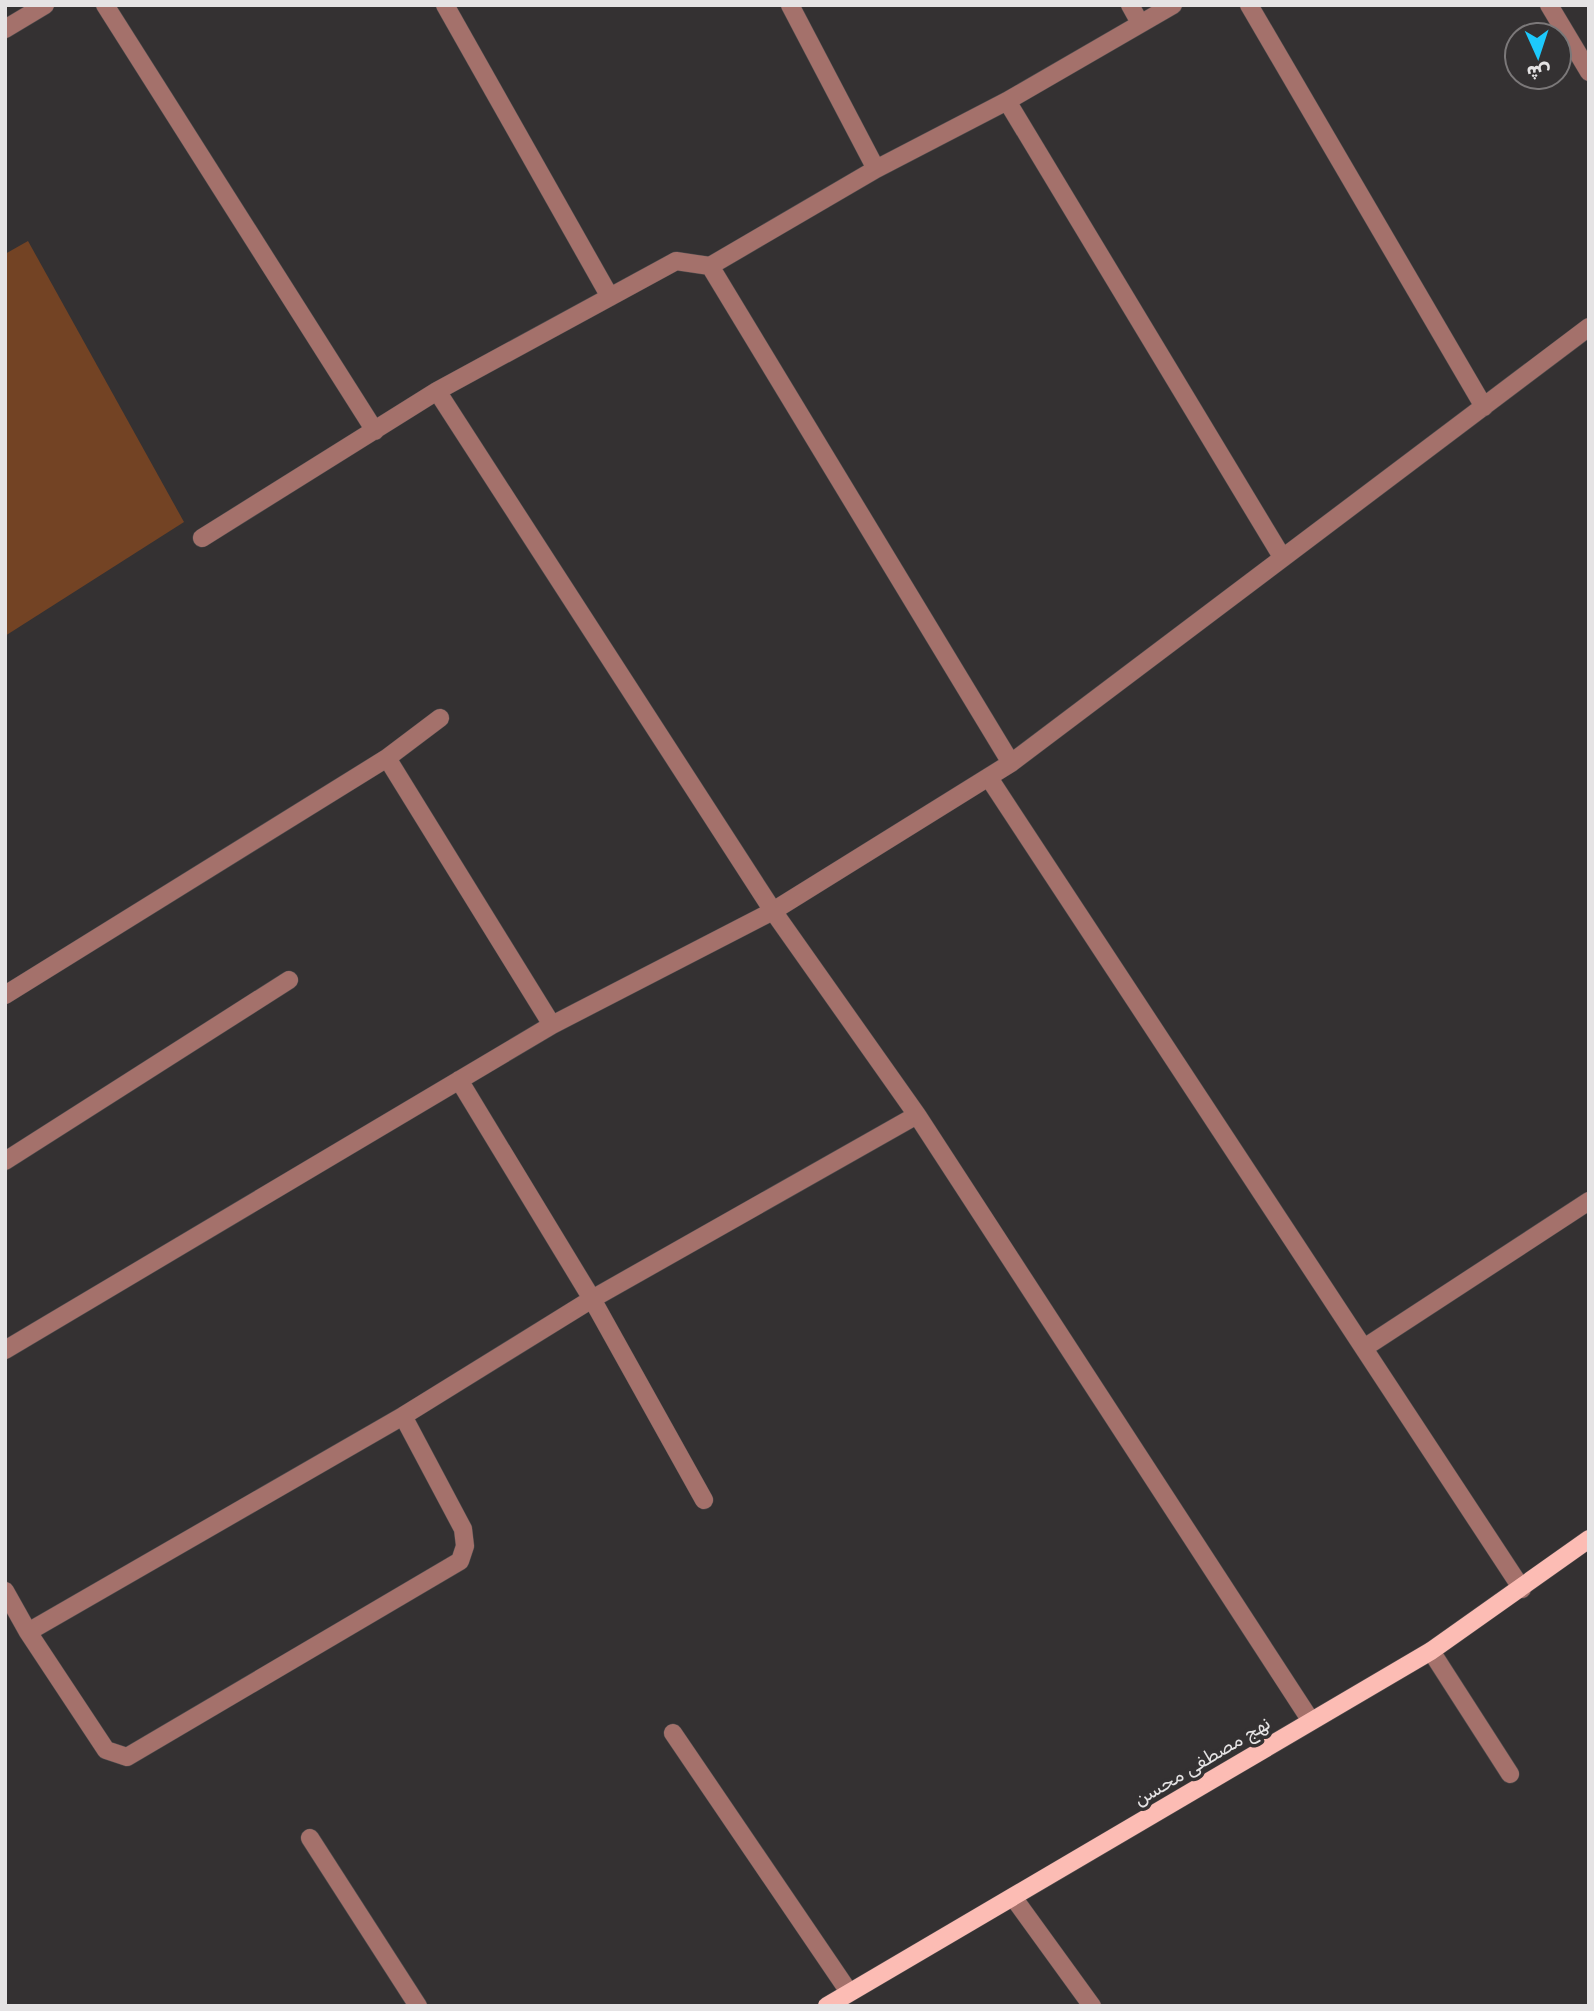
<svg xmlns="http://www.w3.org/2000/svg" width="1594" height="2011" font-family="Rubik,'Noto Sans Arabic',sans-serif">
<rect width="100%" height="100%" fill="#343132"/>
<path fill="#734324" d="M 28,241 L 184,522 L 5,636 L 5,254 Z"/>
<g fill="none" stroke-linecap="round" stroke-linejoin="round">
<g stroke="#504d4e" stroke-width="19">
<path id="minor" d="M 105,5 L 375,431
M 445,5 L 610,297
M 790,5 L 876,169
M 1130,5 L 1140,23
M 1249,5 L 1484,407
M 1549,5 L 1589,72
M 5,29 L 45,5
M 1007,101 L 1282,557
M 710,266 L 1011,763
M 437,391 L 773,911 L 917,1115 L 1311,1721
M 202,538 L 437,391 L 676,261 L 710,266 L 876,169 L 1007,101 L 1173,5
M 387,758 L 552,1025
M 989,778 L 1522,1589
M 5,995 L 387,758 L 440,718
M 459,1080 L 592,1299 L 704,1500
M 5,1161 L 289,980
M 1364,1348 L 1589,1201
M 5,1350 L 552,1025 L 773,911 L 1011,763 L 1589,327
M 5,1591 L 28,1632 L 106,1750 L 127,1757 L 460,1561 L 465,1546 L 463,1529 L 403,1416
M 28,1632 L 403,1416 L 592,1299 L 917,1115
M 1431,1651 L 1510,1774
M 673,1733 L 849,1992
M 310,1838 L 418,2006
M 1013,1897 L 1092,2006"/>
</g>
<g stroke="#504d4e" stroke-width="19">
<path id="major" d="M 827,2006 L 1431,1651 L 1589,1539"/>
</g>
<use href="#minor" stroke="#a4716b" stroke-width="18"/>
<use href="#major" stroke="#fcbcb4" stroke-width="18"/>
</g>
<g text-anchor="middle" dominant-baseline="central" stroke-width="7" stroke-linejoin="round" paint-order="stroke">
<g font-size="19" fill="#e5e3e4" stroke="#343132">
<text transform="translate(1202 1761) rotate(-31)">نهج مصطفى محسن</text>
</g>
</g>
<rect width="1594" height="2011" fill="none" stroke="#e5e3e4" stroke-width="14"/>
<g transform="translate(1538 56) rotate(177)"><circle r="33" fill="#343132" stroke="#7b7879" stroke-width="2"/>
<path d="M0-5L12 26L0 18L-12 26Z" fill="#1dc9fc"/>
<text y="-10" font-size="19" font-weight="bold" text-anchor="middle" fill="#e5e3e4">ش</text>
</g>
</svg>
